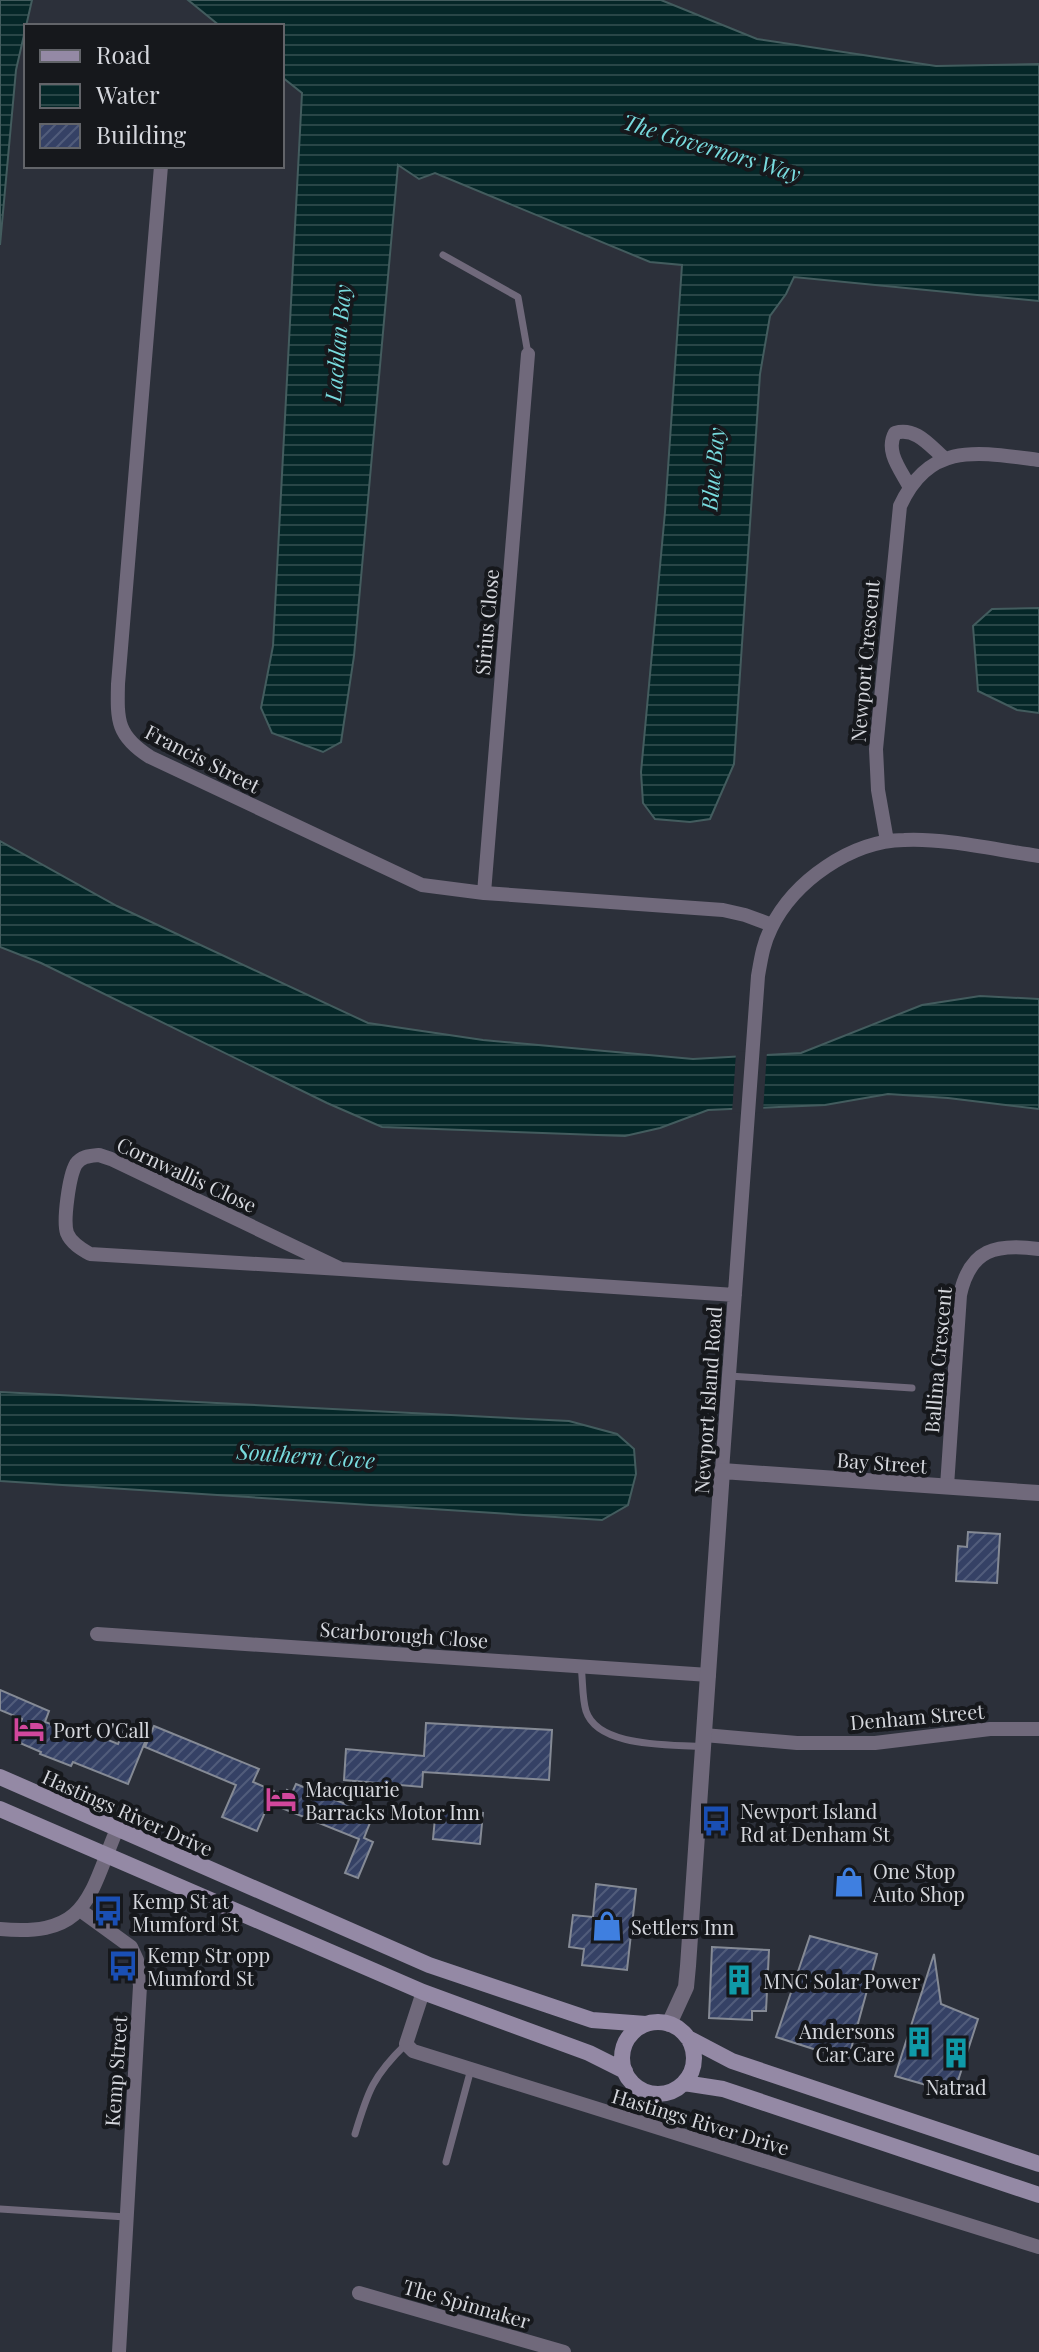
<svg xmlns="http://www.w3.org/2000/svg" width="1039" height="2352" font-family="'Playfair Display',serif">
<defs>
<pattern id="water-rules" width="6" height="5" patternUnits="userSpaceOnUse" patternTransform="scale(2)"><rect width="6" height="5" fill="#052728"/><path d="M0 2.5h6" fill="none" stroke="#294647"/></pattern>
<pattern id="building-hatch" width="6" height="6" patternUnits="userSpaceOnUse" patternTransform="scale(2)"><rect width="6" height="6" fill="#354165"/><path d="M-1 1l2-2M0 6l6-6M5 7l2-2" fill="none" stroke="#515c7b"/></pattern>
</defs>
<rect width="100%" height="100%" fill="#2c303a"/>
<path fill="url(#water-rules)" stroke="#435c5e" stroke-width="2" d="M 0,0 L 32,0 L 16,70 L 0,245 Z
M 188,0 L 661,0 L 757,39 L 936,66 L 1039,64 L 1039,301 L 794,277 L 786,294 L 770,316 L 760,374 L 734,764 L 710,819 L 690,822 L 655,819 L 643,803 L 641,772 L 665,512 L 682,265 L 650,262 L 435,173 L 419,179 L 398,165 L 354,656 L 341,742 L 323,752 L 272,733 L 261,708 L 273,646 L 302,93 L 282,77 L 282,26 L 220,26 Z
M 1039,608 L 1039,713 L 1017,710 L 978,691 L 973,626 L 992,609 Z
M 0,841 L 117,906 L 368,1023 L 483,1040 L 693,1059 L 801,1053 L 922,1005 L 980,996 L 1039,999 L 1039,1109 L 948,1098 L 888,1094 L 825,1105 L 708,1110 L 660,1128 L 625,1136 L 382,1127 L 327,1103 L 41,963 L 0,947 Z
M 0,1392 L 569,1421 L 617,1434 L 634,1449 L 636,1474 L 628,1505 L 602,1520 L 0,1481 Z"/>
<path fill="#2c303a" d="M 767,1051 L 763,1112 L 732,1113 L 736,1052 Z"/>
<path fill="url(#building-hatch)" stroke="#858a95" stroke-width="2" d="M 968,1532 L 1000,1534 L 997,1583 L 956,1581 L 958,1546 L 967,1547 Z
M 0,1690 L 49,1711 L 45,1722 L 91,1739 L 93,1734 L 118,1744 L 125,1728 L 147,1737 L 128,1784 L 73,1762 L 71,1766 L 40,1754 L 41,1752 L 13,1740 L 22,1719 L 0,1710 Z
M 426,1723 L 552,1730 L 549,1780 L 423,1772 L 422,1787 L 344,1780 L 346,1749 L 424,1756 Z
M 154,1726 L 259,1769 L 253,1782 L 274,1791 L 257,1831 L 222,1817 L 236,1785 L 145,1747 Z
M 296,1784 L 373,1815 L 364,1838 L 373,1842 L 358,1878 L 345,1873 L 359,1839 L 279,1807 L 287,1790 L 292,1793 Z
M 436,1808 L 483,1813 L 480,1844 L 433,1839 Z
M 596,1884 L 636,1889 L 627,1970 L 582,1965 L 584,1949 L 569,1947 L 573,1915 L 593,1917 Z
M 810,1936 L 877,1954 L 848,2060 L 776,2037 Z
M 712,1947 L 769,1950 L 766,2011 L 752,2011 L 752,2020 L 709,2018 Z
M 934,1954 L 941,2004 L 978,2019 L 954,2093 L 895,2076 Z"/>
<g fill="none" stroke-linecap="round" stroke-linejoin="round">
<path stroke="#70697b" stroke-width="7" d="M 443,255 L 518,297 L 528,354
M 729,1376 L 912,1388
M 581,1666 C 583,1680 582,1698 586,1711 C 598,1748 671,1744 703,1747
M 355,2134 C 368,2091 373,2076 406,2044
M 446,2162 L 471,2069
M 0,2209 L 126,2217"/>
<path stroke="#70697b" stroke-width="14" d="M 161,166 L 118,684 C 117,721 117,736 150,757 L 422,885 L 484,893 L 723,910 L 745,915 L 772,925
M 909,486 C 900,469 885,451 895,433 C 916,427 929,445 944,458
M 887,841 L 878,790 L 876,749 L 900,506 C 930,441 978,452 1039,460
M 484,893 L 528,354
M 99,1155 L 111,1159 L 341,1269 L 90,1254 C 81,1249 71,1243 67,1233 C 63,1221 69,1176 76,1164 C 82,1156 90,1156 99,1155 Z
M 341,1269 L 735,1295
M 722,1471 L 758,976 C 761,959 763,944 771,928 C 794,881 851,841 904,840 C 947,838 996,850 1039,856
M 947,1486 L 960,1295 C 970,1249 996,1243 1039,1249
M 97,1634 L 709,1675
M 704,1735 L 797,1743 L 875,1743 L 990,1729 L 1039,1729
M 80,1910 L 131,1947 L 137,1960 L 140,1986 L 119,2352
M 0,1929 C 88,1937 88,1898 117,1829
M 423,1992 L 406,2044 L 413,2051 L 1039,2247
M 359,2293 L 564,2352"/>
<path stroke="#70697b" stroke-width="16" d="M 669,2024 L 686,1987 L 688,1966 L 722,1471 L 1039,1493"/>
<path stroke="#9489a5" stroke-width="16" d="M 0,1777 L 429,1965 L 592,2020 L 646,2024
M 0,1809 L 423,1992 L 589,2053 L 625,2071
M622 2058a36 36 0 1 1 72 0a36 36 0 1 1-72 0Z
M 688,2038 L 732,2061 L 1039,2164
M 684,2083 L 723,2089 L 1039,2195"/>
</g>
<defs>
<g id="hotel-bare" transform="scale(2.4)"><path d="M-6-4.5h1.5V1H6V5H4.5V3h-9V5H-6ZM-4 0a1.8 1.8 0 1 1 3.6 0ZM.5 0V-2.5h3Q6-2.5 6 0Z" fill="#d1479c" stroke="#16181c" stroke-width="2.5" paint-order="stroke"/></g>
<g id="bus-bare" transform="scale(2.4)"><path d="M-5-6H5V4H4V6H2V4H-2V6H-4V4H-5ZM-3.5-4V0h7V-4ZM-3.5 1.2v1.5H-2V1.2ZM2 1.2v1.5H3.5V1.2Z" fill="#1a4fb4" stroke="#16181c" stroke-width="2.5" paint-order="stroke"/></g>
<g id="shop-bare" transform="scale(2.4)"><path d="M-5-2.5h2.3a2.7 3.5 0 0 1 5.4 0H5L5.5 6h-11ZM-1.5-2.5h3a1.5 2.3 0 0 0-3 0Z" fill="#3f7fe0" stroke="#16181c" stroke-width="2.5" paint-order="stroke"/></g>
<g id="building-bare" transform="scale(2.4)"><path d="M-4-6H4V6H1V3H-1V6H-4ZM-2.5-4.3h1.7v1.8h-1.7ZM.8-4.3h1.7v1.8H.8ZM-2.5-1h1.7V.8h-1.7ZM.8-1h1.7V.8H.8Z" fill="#0f9aa8" stroke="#16181c" stroke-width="2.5" paint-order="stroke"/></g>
</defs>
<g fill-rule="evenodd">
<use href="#hotel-bare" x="29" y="1729"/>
<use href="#hotel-bare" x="281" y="1799"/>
<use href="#bus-bare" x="716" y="1821"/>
<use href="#shop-bare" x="849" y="1882"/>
<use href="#bus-bare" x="108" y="1911"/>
<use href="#shop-bare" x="607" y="1926"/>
<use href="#bus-bare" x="123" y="1966"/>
<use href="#building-bare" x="739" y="1980"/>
<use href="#building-bare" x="919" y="2042"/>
<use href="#building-bare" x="956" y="2053"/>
</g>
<g text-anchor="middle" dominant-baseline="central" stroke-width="8" stroke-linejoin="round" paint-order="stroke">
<g font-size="20" fill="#d5d7dd" stroke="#16181c">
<text transform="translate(486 622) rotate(-85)">Sirius Close</text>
<text transform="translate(864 661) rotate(-85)">Newport Crescent</text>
<text transform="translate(203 758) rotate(27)">Francis Street</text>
<text transform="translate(187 1174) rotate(25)">Cornwallis Close</text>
<text transform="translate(937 1360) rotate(-85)">Ballina Crescent</text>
<text transform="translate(707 1400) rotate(-86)">Newport Island Road</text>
<text transform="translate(882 1462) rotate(4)">Bay Street</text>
<text transform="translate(404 1634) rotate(4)">Scarborough Close</text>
<text transform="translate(917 1716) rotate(-5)">Denham Street</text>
<text transform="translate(128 1812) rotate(24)">Hastings River Drive</text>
<text transform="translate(115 2071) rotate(-86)">Kemp Street</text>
<text transform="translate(701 2121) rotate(17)">Hastings River Drive</text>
<text transform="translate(467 2303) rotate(16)">The Spinnaker</text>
</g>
<g font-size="20" fill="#d5d7dd" stroke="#16181c" text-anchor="start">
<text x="53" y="1729">Port O'Call</text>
<text x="305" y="1788">Macquarie<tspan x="305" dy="23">Barracks Motor Inn</tspan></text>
<text x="740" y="1810">Newport Island<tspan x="740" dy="23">Rd at Denham St</tspan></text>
<text x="873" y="1870">One Stop<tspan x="873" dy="23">Auto Shop</tspan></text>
<text x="132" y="1900">Kemp St at<tspan x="132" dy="23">Mumford St</tspan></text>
<text x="631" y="1926">Settlers Inn</text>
<text x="147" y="1954">Kemp Str opp<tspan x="147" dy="23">Mumford St</tspan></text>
<text x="763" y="1980">MNC Solar Power</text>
<text x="895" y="2030" text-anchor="end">Andersons<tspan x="895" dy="23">Car Care</tspan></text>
<text x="956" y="2086" text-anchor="middle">Natrad</text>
</g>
<g font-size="22" font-style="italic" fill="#78dbde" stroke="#16181c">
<text transform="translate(712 147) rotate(17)">The Governors Way</text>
<text transform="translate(337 343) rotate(-85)">Lachlan Bay</text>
<text transform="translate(712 469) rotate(-85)">Blue Bay</text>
<text transform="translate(306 1455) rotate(4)">Southern Cove</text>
</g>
</g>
<rect x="24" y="24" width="260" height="144" fill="#16181c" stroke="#626469" stroke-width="2"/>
<rect x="40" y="50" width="40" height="12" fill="#9489a5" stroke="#626469" stroke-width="2"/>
<text x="96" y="64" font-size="24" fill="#d5d7dd">Road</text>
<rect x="40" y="84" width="40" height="24" fill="url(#water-rules)" stroke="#626469" stroke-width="2"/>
<text x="96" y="104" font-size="24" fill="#d5d7dd">Water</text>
<rect x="40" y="124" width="40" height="24" fill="url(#building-hatch)" stroke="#626469" stroke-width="2"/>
<text x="96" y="144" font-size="24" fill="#d5d7dd">Building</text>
</svg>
